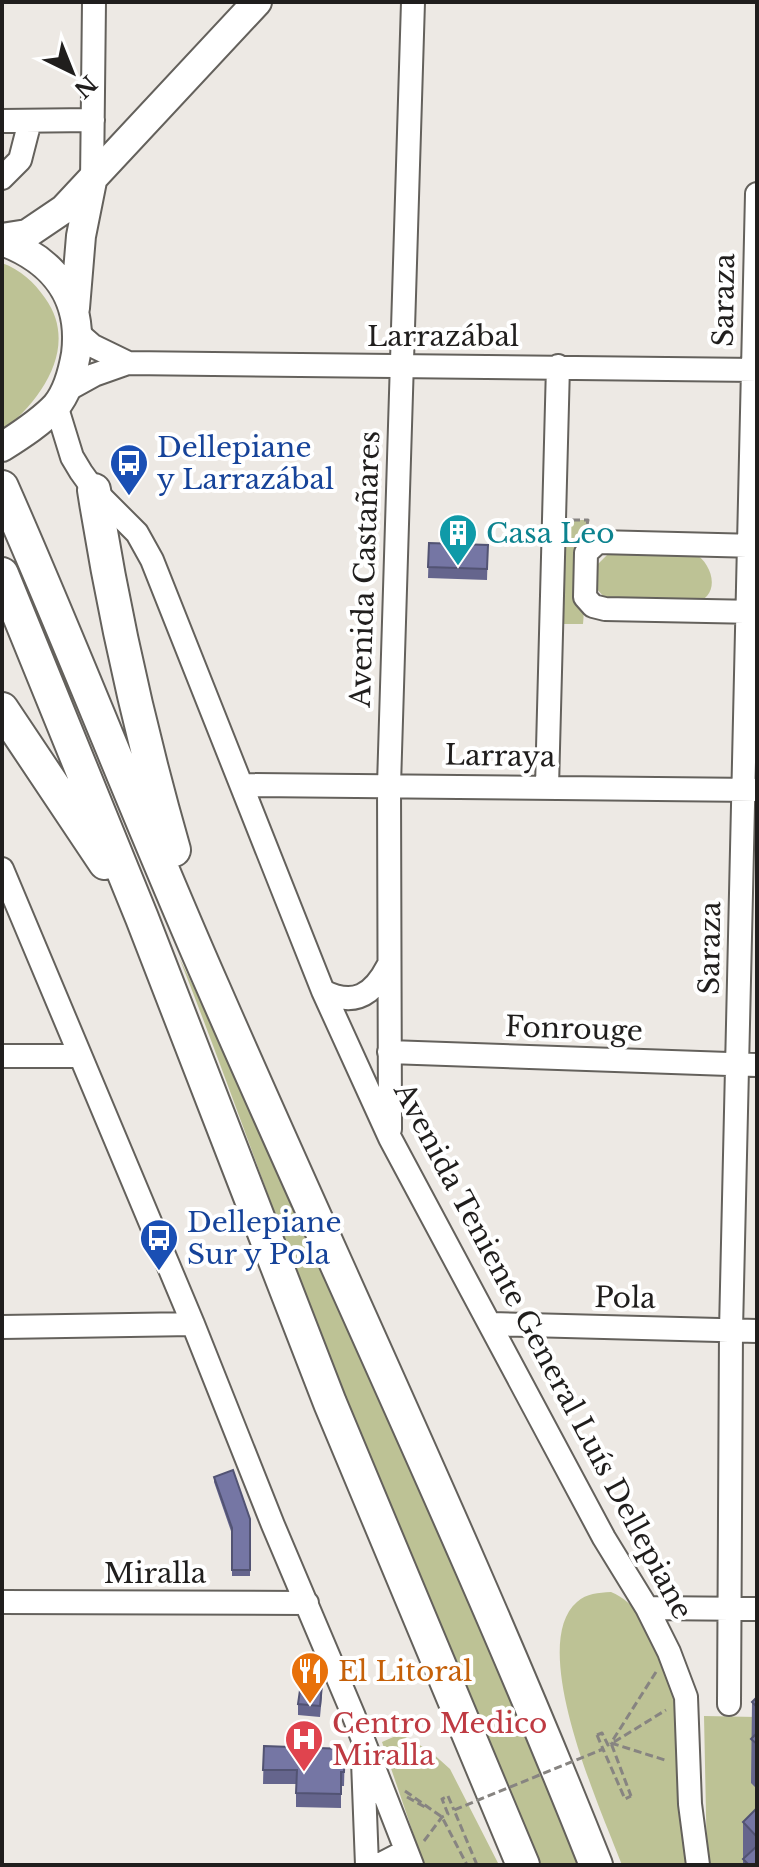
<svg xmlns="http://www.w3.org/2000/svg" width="759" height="1867" font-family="'Libre Baskerville',serif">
<rect width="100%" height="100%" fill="#ede9e4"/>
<path fill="#bdc295" d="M 2,263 C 21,270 34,282 45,298 C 80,346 41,401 2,431 Z
M 562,520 L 588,520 C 587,535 578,539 578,551 C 578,575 586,599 583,624 L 560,624 Z
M 609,553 L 694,553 C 714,564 722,598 692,604 C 683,605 621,603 611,601 C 606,599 600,593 597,589 C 593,582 596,572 597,565 Z
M 179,957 L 296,1198 L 582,1865 L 539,1865 C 476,1716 412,1567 352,1417 C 291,1265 239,1109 179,957 Z
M 611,1592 C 681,1620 689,1800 696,1865 L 622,1865 C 602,1812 526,1646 577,1602 C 587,1593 598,1593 611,1592 Z
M 704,1716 L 757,1717 L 757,1853 L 744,1865 L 707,1863 Z
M 400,1734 L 430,1751 L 450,1769 L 499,1865 L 424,1865 L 382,1742 Z"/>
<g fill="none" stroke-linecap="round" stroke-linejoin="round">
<g stroke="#64615c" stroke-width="26">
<path id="minor" d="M 2,121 L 93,120
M 2,178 L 20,160 L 30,121
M 92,181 L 94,2
M 78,333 L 93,346 L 128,363
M 65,391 L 94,375 L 128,363 L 757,370
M 56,405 L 72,457 L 81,472 L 94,490 L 137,533 L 152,560 L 323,991 L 390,1138 L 604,1538 L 647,1608 L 669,1652 L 686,1697 L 690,1804 L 698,1865
M 757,546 L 598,542 L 586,553 L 585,597 L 593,606 L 605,609 L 757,612
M 242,785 L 756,790
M 547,787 L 558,366
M 2,869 L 193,1324 L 273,1525 L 353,1714 L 412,1865
M 323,991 C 354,1007 373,995 388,966
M 389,1052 L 757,1065
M 2,1056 L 78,1056
M 390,1129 L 389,785 L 413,2
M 491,1324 L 757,1331
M 2,1327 L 193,1324
M 2,1602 L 307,1603
M 647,1608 L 757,1609
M 729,1704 L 731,1330 L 757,194
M 363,1761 L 367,1865
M 379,1865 L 406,1851"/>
</g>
<g stroke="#64615c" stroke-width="32">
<path id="major" d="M 2,238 L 27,234 L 64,209 L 257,2
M 2,241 C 54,260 83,298 76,354 C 73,371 68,392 56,406 C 41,422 21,435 2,447
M 75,308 L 81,236 L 92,181"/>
</g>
<g stroke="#64615c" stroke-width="36">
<path id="highway" d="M 2,487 C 75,652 140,822 213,987 C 341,1280 478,1568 596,1865
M 94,490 C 113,611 140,731 174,850
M 2,574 L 142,918 L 330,1403 L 523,1865
M 2,709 L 105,863"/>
</g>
<path stroke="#878481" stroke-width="3" stroke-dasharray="8 4" stroke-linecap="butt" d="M 572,520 L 588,520 L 587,525
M 656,1672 L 611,1743 L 668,1761
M 597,1735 L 602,1733 L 608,1745 L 611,1743 L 631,1796
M 597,1735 L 603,1749
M 614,1742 L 666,1710
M 405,1791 L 442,1817 L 467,1865
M 448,1796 L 454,1810
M 407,1797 L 425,1807
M 424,1841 L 442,1817 L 448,1814 L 442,1799 L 448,1796"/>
<use href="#minor" stroke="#fff" stroke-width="22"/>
<use href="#major" stroke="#fff" stroke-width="28"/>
<use href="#highway" stroke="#fff" stroke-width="32"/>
<path stroke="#878481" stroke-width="3" stroke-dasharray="8 4" stroke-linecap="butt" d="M 477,1865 L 454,1810 L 603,1749 L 625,1799 L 631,1796"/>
</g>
<path fill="#65658d" d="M 429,543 L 488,545 L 487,580 L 428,578 Z
M 214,1477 L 250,1519 L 250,1576 L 232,1576 L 232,1534 L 214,1482 Z
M 322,1696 L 320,1717 L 298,1715 L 298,1704 Z
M 757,1697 L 757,1789 L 751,1783 L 752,1702 Z
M 264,1746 L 345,1749 L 344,1786 L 341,1786 L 341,1808 L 296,1807 L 296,1784 L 263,1784 Z
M 757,1808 L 757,1865 L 743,1865 L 743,1822 Z"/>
<path fill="#7576a4" stroke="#525373" stroke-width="2" d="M 429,543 L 488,545 L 487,569 L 428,567 Z
M 233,1470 L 250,1519 L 250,1570 L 232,1570 L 232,1528 L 214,1477 Z
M 301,1683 L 322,1685 L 320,1706 L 298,1704 Z
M 757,1697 L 757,1707 L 752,1702 Z
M 757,1733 L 757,1744 L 751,1739 Z
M 264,1746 L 345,1749 L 344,1772 L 341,1772 L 341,1794 L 296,1793 L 297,1770 L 263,1770 Z
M 757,1808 L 757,1837 L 743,1822 Z
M 757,1846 L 757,1865 L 749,1865 L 743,1859 Z"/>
<defs>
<g id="bus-pin" transform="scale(2)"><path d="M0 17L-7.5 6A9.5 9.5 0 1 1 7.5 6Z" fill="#1a4fb4" stroke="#fff"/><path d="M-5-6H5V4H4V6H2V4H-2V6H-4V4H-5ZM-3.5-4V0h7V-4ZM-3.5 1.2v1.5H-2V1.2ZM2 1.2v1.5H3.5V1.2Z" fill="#fff"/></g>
<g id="building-pin" transform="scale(2)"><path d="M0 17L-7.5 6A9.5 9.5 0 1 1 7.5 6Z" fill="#0f9aa8" stroke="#fff"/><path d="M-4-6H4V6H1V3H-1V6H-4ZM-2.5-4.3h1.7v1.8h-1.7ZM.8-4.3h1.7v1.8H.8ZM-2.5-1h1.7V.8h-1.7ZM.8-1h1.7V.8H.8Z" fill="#fff"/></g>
<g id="restaurant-pin" transform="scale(2)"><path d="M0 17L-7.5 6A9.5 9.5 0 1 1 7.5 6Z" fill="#e8710a" stroke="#fff"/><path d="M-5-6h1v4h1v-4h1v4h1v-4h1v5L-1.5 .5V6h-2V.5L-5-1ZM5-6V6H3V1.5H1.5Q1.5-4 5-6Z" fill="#fff"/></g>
<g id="hospital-pin" transform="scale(2)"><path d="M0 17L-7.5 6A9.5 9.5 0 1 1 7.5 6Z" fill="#e0444e" stroke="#fff"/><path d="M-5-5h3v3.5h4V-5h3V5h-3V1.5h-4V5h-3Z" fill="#fff"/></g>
</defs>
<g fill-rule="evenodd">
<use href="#bus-pin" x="129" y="463"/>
<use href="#building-pin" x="458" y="533"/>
<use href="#bus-pin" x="159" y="1238"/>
<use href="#restaurant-pin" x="310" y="1671"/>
<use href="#hospital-pin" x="304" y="1739"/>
</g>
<g text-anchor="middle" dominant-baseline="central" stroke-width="8" stroke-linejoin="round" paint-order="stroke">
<g font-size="28" fill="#201e1d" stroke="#fff">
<text transform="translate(724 300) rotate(-89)">Saraza</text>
<text x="443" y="336">Larrazábal</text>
<text transform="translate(365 569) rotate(-88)">Avenida Castañares</text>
<text transform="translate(500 756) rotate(1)">Larraya</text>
<text transform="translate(710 948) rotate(-89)">Saraza</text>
<text transform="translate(574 1029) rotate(2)">Fonrouge</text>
<text transform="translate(625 1298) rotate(1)">Pola</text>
<text transform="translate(543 1351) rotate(62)">Avenida Teniente General Luís Dellepiane</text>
<text x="155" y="1573">Miralla</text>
</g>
<g font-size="28" fill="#164399" stroke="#fff" text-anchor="start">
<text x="157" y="447">Dellepiane<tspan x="157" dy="32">y Larrazábal</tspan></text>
<text x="187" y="1222">Dellepiane<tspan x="187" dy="32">Sur y Pola</tspan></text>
</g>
<g font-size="28" fill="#0d838f" stroke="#fff" text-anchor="start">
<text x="486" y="533">Casa Leo</text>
</g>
<g font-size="28" fill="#c56008" stroke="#fff" text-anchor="start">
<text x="338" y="1671">El Litoral</text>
</g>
<g font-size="28" fill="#be3a42" stroke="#fff" text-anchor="start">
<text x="332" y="1723">Centro Medico<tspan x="332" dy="32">Miralla</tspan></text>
</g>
</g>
<rect width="759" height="1867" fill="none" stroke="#201e1d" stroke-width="8"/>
<g transform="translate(72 72) rotate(137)" stroke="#ffffff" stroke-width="6" paint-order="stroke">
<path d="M0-6L14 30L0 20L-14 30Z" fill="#201e1d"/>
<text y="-12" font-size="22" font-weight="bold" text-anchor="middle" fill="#201e1d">N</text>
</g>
</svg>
